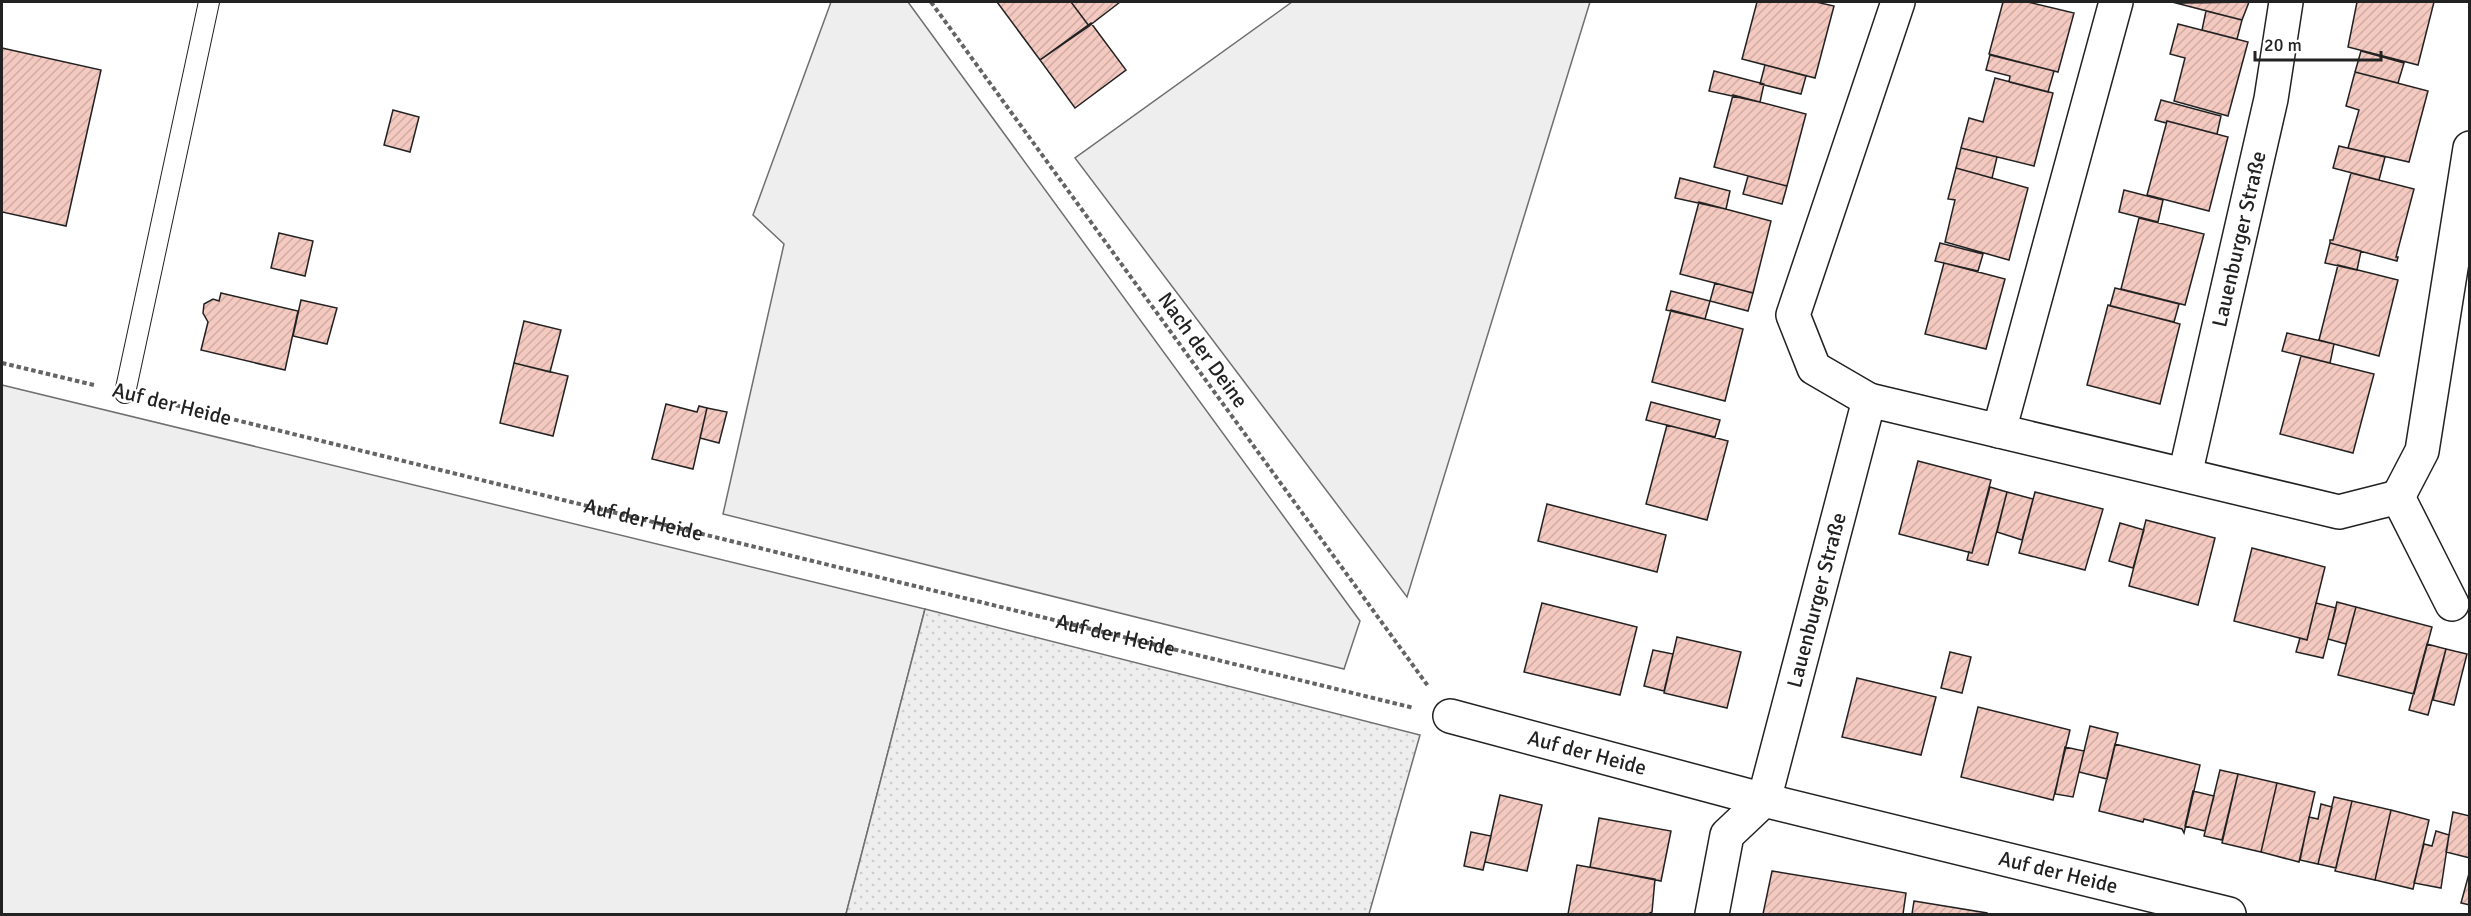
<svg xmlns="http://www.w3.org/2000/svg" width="2471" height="916" font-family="Signika,sans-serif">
<defs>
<pattern id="park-dots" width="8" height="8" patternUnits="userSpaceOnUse" patternTransform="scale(1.5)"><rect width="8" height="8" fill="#eee"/><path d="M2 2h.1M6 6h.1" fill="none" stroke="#ccc" stroke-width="1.8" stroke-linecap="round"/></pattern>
<pattern id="building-hatch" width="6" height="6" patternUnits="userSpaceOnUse" patternTransform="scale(1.5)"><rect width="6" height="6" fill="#f3c9c0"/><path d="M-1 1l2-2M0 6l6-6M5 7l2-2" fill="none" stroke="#d0aca5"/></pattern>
</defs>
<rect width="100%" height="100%" fill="#fff"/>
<path fill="#eee" stroke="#6f6f6f" stroke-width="1.5" d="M 831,2 L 908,2 L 1360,621 L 1344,669 L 723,514 L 784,244 L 753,215 Z
M 1292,2 L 1590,2 L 1407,597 L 1075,158 Z
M 2,385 L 925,609 L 846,914 L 2,914 Z"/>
<path fill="url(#park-dots)" stroke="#6f6f6f" stroke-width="1.5" d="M 925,609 L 1420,735 L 1369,914 L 846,914 Z"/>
<path fill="url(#building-hatch)" stroke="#222" stroke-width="1.5" d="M 997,2 L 1071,2 L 1089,26 L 1040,60 Z
M 1071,2 L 1120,2 L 1089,26 Z
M 1757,2 L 1816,2 L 1834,6 L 1815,78 L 1742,59 Z
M 2003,2 L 2028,2 L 2074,13 L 2058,72 L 1989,54 Z
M 2172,2 L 2183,3 L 2249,2 L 2242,20 Z
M 2357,2 L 2434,2 L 2418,65 L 2348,47 Z
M 2206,11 L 2242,20 L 2237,39 L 2202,30 Z
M 1091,23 L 1126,70 L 1075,108 L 1040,60 Z
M 2178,24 L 2248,42 L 2228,116 L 2174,101 L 2185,58 L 2170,54 Z
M 2,48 L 101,70 L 66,226 L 2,212 Z
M 2361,51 L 2404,63 L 2398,83 L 2355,72 Z
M 1990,55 L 2054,71 L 2048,92 L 2009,82 L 2010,76 L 1986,70 Z
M 1765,65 L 1806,76 L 1801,94 L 1760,84 Z
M 1714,71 L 1764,84 L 1760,102 L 1709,91 Z
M 2355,72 L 2428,91 L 2409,162 L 2348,148 L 2359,110 L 2346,106 Z
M 1995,78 L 2053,93 L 2034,166 L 1961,148 L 1969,118 L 1983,122 Z
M 1733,95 L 1806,114 L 1787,186 L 1714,167 Z
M 2161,100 L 2221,116 L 2217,134 L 2167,121 L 2166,123 L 2155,120 Z
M 393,110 L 419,117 L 410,152 L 384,145 Z
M 2167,121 L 2228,137 L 2209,211 L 2147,195 Z
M 2339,146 L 2385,157 L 2379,180 L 2333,168 Z
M 1961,148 L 1997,157 L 1992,178 L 1956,168 Z
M 1956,168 L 2028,188 L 2009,260 L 1945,242 L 1955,200 L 1948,199 Z
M 2351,173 L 2414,189 L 2396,257 L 2398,257 L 2397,261 L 2330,243 L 2330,240 L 2333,240 Z
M 1748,176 L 1787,186 L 1782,204 L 1743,194 Z
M 1680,178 L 1730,191 L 1726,209 L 1675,198 Z
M 2124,190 L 2163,200 L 2158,222 L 2119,212 Z
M 1699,202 L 1771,221 L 1753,293 L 1680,274 Z
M 2139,218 L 2204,234 L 2185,305 L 2121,289 Z
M 279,233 L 313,241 L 305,276 L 271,268 Z
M 1940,243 L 1983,254 L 1978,271 L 1935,261 Z
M 2330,243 L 2361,251 L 2357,270 L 2325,263 Z
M 1944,263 L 2005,279 L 1986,349 L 1925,334 Z
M 2338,265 L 2398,280 L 2379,356 L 2319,340 Z
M 1715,283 L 1753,293 L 1748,311 L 1710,301 Z
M 2115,288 L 2179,304 L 2174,322 L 2110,306 Z
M 1671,291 L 1710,301 L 1705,319 L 1666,310 Z
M 221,293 L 298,311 L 285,370 L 201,350 L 208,322 L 203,313 L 204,304 L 213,299 L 219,301 Z
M 301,300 L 337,308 L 327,344 L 293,336 Z
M 2108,305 L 2180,324 L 2160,404 L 2087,385 Z
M 1671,310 L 1743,329 L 1725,401 L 1652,382 Z
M 524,321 L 561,330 L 550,372 L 514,363 Z
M 2287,333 L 2334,344 L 2330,363 L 2282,351 Z
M 2301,356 L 2374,374 L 2353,453 L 2280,434 Z
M 514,363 L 568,376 L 553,436 L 500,423 Z
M 1651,402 L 1720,420 L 1715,437 L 1646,420 Z
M 666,404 L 697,412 L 699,406 L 707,408 L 693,469 L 652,459 Z
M 707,408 L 727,412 L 719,443 L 700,438 Z
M 1667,425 L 1728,441 L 1707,520 L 1646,504 Z
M 1918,461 L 1991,480 L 1972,553 L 1899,534 Z
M 1990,487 L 2007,492 L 1988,565 L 1967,560 L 1969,552 L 1972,553 Z
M 2007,492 L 2033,499 L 2022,540 L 1997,532 Z
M 2035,492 L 2103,509 L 2085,570 L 2019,553 Z
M 1547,504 L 1666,535 L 1657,572 L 1538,541 Z
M 2146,520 L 2215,538 L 2198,605 L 2129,586 Z
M 2120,523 L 2144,530 L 2133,568 L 2109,561 Z
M 2252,548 L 2325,567 L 2307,640 L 2234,621 Z
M 2337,602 L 2356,607 L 2346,644 L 2328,639 Z
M 1542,603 L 1637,627 L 1620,695 L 1524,672 Z
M 2316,603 L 2336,608 L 2323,658 L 2296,652 L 2300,638 L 2307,640 Z
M 2356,607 L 2432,627 L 2414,694 L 2338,675 Z
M 1677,637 L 1741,652 L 1727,708 L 1664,693 Z
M 2427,644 L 2446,649 L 2428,715 L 2409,710 Z
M 2446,649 L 2467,654 L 2454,705 L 2433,700 Z
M 1653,650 L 1673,654 L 1664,691 L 1644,686 Z
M 1950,652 L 1971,657 L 1962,693 L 1941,688 Z
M 1857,678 L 1936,697 L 1921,755 L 1842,737 Z
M 1978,707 L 2070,730 L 2053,800 L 1961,777 Z
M 2090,726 L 2118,733 L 2107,779 L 2079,772 Z
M 2115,744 L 2200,765 L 2184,833 L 2182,829 L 2144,819 L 2143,822 L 2099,811 Z
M 2065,747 L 2084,751 L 2073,797 L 2055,794 Z
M 2220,770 L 2238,774 L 2222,840 L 2204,836 Z
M 2238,774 L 2277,783 L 2261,852 L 2222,843 Z
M 2277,783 L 2315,792 L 2299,862 L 2261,852 Z
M 2193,791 L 2214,796 L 2205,831 L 2185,826 Z
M 1500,795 L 1542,805 L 1527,871 L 1485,862 Z
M 2334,797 L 2352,801 L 2336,868 L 2318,864 Z
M 2352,801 L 2391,810 L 2375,880 L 2335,871 Z
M 2321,804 L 2332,807 L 2318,864 L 2300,860 L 2309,817 L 2318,819 Z
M 2391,810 L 2429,820 L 2413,889 L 2375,880 Z
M 2453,812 L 2470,816 L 2470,858 L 2446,852 Z
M 1599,818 L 1671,831 L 1661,881 L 1590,867 Z
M 2436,831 L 2449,835 L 2441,888 L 2414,883 L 2424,844 L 2432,846 Z
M 1471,832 L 1491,836 L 1483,870 L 1464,866 Z
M 1577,865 L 1655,879 L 1652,912 L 1648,914 L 1568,914 Z
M 2470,870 L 2470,905 L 2461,903 Z
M 1772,871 L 1906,893 L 1903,914 L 1763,914 Z
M 1914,901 L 1987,913 L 1987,914 L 1912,914 Z"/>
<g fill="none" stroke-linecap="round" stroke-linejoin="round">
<g stroke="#222" stroke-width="22">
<path id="lane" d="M 125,393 L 209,2"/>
</g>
<g stroke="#222" stroke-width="36">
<g id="street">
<path d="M 1869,400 L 2339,512 L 2398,497 L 2452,604"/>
<path d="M 1999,431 L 2116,2"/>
<path id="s2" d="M 2185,475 L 2271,99 L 2286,2"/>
<path d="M 2398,497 L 2422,451 L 2470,148"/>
<path id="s3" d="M 1450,716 L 1764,800 L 2229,914"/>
<path id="s4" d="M 1712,914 L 1727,835 L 1764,800 L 1869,400 L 1814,368 L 1793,315 L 1898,2"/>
</g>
</g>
<g stroke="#646464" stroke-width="4" stroke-dasharray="4.5 3" stroke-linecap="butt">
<path d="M 931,2 L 1428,686"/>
<path d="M 2,363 L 94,385"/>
<path id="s1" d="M 154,400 L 1414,708"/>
</g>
<use href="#lane" stroke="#fff" stroke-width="20"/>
<use href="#street" stroke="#fff" stroke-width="33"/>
</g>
<g text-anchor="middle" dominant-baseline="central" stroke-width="4.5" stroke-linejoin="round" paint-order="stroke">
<g font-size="21" fill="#222" stroke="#fff">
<text stroke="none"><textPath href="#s2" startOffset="242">Lauenburger Straße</textPath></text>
<text transform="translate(1203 350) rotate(54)">Nach der Deine</text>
<text transform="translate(172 404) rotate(14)">Auf der Heide</text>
<text stroke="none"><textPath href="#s1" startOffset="504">Auf der Heide</textPath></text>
<text stroke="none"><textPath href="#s4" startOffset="338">Lauenburger Straße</textPath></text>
<text stroke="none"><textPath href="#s1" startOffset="990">Auf der Heide</textPath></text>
<text stroke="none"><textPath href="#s3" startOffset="142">Auf der Heide</textPath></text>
<text stroke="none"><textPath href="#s3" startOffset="628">Auf der Heide</textPath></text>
</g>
</g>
<rect width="2471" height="916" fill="none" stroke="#222222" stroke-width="6"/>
<path d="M2255 51v9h126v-9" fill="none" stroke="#222222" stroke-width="3"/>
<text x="2264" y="51" font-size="18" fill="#222222" stroke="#ffffff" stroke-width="4.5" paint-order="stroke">20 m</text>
</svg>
